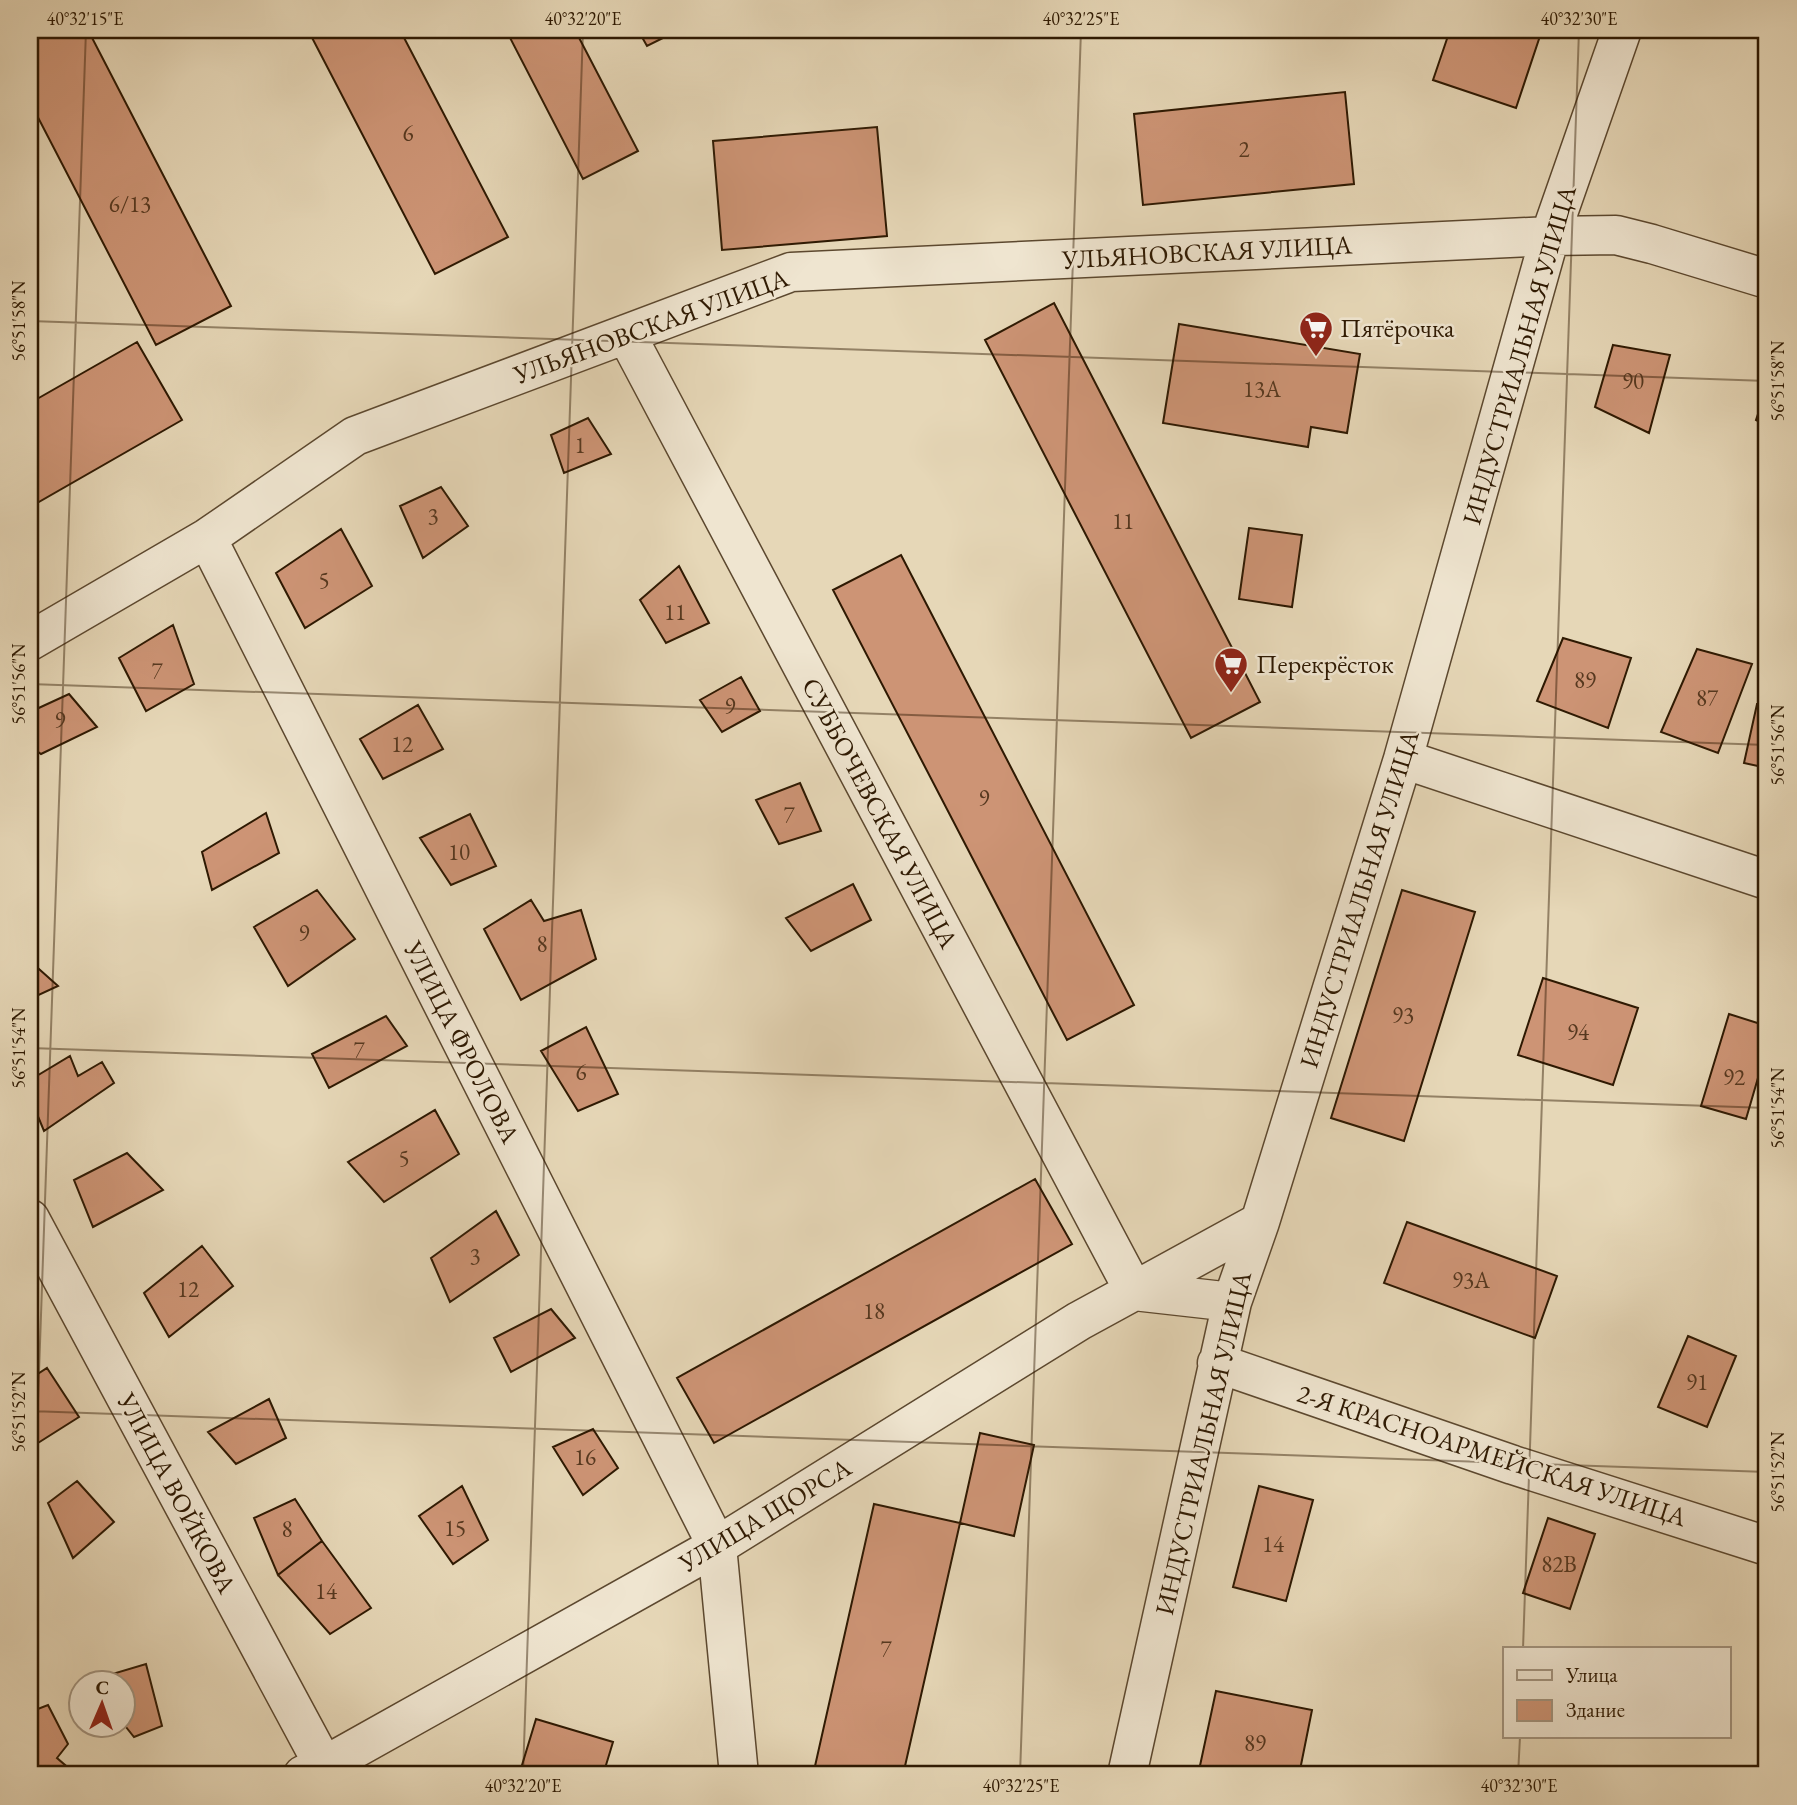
<svg xmlns="http://www.w3.org/2000/svg" width="1797" height="1805" font-family="'EB Garamond',serif">
<rect width="100%" height="100%" fill="#e6d7b7"/>
<filter id="stains"><feTurbulence type="fractalNoise" baseFrequency=".00286" numOctaves="4"/><feColorMatrix values="0 0 0 0 .2 0 0 0 0 .09 0 0 0 0 .02 0 0 0 .5 -.17"/></filter>
<radialGradient id="worn" r=".72"><stop offset=".6" stop-color="#630" stop-opacity="0"/><stop offset="1" stop-color="#630" stop-opacity=".3"/></radialGradient>
<path fill="#cd9475" stroke="#2e1902" stroke-width="2" d="M 30,30 L 88,30 L 231,306 L 156,345 L 30,102 Z
M 308,30 L 400,30 L 508,237 L 435,274 Z
M 506,30 L 575,30 L 638,151 L 583,179 Z
M 638,30 L 679,30 L 647,46 Z
M 1450,30 L 1542,30 L 1516,108 L 1433,80 Z
M 1345,92 L 1354,184 L 1143,205 L 1134,114 Z
M 877,127 L 887,236 L 722,250 L 713,141 Z
M 1054,303 L 1260,702 L 1191,738 L 985,340 Z
M 1179,324 L 1360,354 L 1347,433 L 1311,427 L 1308,447 L 1163,423 Z
M 137,342 L 182,420 L 30,507 L 30,403 Z
M 1613,345 L 1670,355 L 1649,433 L 1595,407 Z
M 1767,387 L 1767,426 L 1756,420 Z
M 588,418 L 611,454 L 564,473 L 551,435 Z
M 441,487 L 468,526 L 423,558 L 400,506 Z
M 1249,528 L 1302,535 L 1292,607 L 1239,599 Z
M 341,529 L 372,586 L 305,628 L 276,573 Z
M 901,555 L 1134,1005 L 1067,1040 L 833,590 Z
M 679,566 L 709,623 L 666,643 L 640,600 Z
M 173,625 L 194,684 L 146,711 L 119,658 Z
M 1563,638 L 1631,658 L 1608,728 L 1537,701 Z
M 1697,649 L 1752,664 L 1718,753 L 1661,732 Z
M 741,677 L 760,711 L 722,732 L 700,700 Z
M 69,694 L 97,727 L 41,754 L 30,746 L 30,712 Z
M 1757,704 L 1767,705 L 1767,768 L 1744,763 Z
M 418,705 L 443,749 L 383,779 L 360,739 Z
M 800,783 L 821,831 L 779,844 L 756,800 Z
M 266,813 L 279,853 L 212,890 L 202,852 Z
M 470,814 L 496,866 L 451,885 L 420,838 Z
M 853,884 L 871,920 L 811,951 L 786,918 Z
M 317,890 L 355,939 L 288,986 L 254,927 Z
M 1402,890 L 1475,912 L 1404,1141 L 1331,1118 Z
M 531,900 L 544,921 L 581,910 L 596,959 L 521,1000 L 484,929 Z
M 30,961 L 58,986 L 30,999 Z
M 1543,978 L 1638,1008 L 1613,1085 L 1518,1055 Z
M 1729,1014 L 1767,1026 L 1767,1047 L 1746,1119 L 1701,1106 Z
M 386,1016 L 407,1046 L 329,1088 L 312,1054 Z
M 586,1027 L 618,1094 L 578,1111 L 541,1051 Z
M 70,1056 L 78,1076 L 102,1062 L 114,1083 L 44,1131 L 30,1097 L 30,1080 Z
M 435,1110 L 459,1154 L 384,1202 L 348,1162 Z
M 127,1153 L 163,1190 L 93,1227 L 74,1180 Z
M 1035,1179 L 1072,1244 L 714,1443 L 677,1378 Z
M 496,1211 L 519,1255 L 450,1302 L 431,1258 Z
M 1407,1222 L 1557,1276 L 1535,1338 L 1384,1283 Z
M 202,1246 L 233,1286 L 169,1337 L 144,1293 Z
M 551,1309 L 575,1338 L 511,1372 L 494,1338 Z
M 1688,1336 L 1736,1356 L 1707,1427 L 1658,1407 Z
M 47,1368 L 79,1417 L 30,1448 L 30,1379 Z
M 269,1399 L 286,1438 L 236,1464 L 208,1432 Z
M 593,1429 L 618,1468 L 583,1495 L 553,1447 Z
M 980,1433 L 1034,1445 L 1014,1536 L 960,1523 Z
M 77,1481 L 114,1522 L 73,1558 L 48,1503 Z
M 462,1486 L 488,1540 L 453,1564 L 419,1516 Z
M 1259,1486 L 1313,1500 L 1286,1601 L 1233,1587 Z
M 295,1499 L 322,1541 L 278,1575 L 254,1518 Z
M 874,1504 L 960,1523 L 903,1775 L 813,1775 Z
M 1548,1518 L 1595,1534 L 1570,1609 L 1523,1593 Z
M 322,1541 L 371,1608 L 330,1634 L 278,1575 Z
M 146,1664 L 162,1726 L 134,1737 L 122,1722 L 122,1682 L 93,1682 L 92,1680 Z
M 1216,1691 L 1312,1710 L 1299,1775 L 1198,1775 Z
M 48,1705 L 68,1744 L 57,1758 L 72,1771 L 50,1775 L 30,1775 L 30,1712 Z
M 536,1719 L 613,1742 L 603,1775 L 519,1775 Z"/>
<g fill="none" stroke-linecap="round" stroke-linejoin="round">
<g stroke="#5c482f" stroke-width="41">
<path id="street" d="M 626,334 L 1134,1291 L 1260,1222
M 207,538 L 717,1546 L 739,1775
M 30,641 L 207,538 L 355,436 L 791,272 L 1550,236 L 1616,235 L 1652,244 L 1767,279
M 1403,759 L 1767,880
M 30,1219 L 324,1766
M 1217,1363 L 1513,1465 L 1767,1546
M 303,1775 L 324,1766 L 717,1546 L 1079,1321 L 1134,1291 L 1232,1302
M 1127,1775 L 1232,1302 L 1260,1222 L 1403,759 L 1550,236 L 1622,30"/>
</g>
<use href="#street" stroke="#efe5d0" stroke-width="38"/>
</g>
<path fill="none" stroke="#2e1902" stroke-width="2" stroke-opacity="0.45" d="M 30,321 L 1767,381M 30,684 L 1767,745M 30,1048 L 1767,1108M 30,1411 L 1767,1472M 30,1629 L 86,30M 1523,1649 L 1579,30M 30,1775 L 38,1775M 523,1775 L 583,30M 1020,1775 L 1081,30M 1518,1775 L 1520,1737"/>
<defs>
<g id="supermarket-pin" transform="scale(1.75)"><path d="M0 17L-7.5 6A9.5 9.5 0 1 1 7.5 6Z" fill="#8f2418" stroke="#efe5d0"/><path d="M-6-5.5h2.5l.6 2H6L4.5 2H-2.5L-4.4-4H-6ZM-1.5 3.2a1.3 1.3 0 1 0 .1 0ZM3 3.2a1.3 1.3 0 1 0 .1 0Z" fill="#fff"/></g>
</defs>
<g fill-rule="evenodd">
<use href="#supermarket-pin" x="1316" y="328"/>
<use href="#supermarket-pin" x="1231" y="664"/>
</g>
<g text-anchor="middle" dominant-baseline="central" stroke-width="5" stroke-linejoin="round" paint-order="stroke">
<g font-size="23" fill="#56381f">
<text x="408" y="133">6</text>
<text x="1244" y="149">2</text>
<text x="130" y="204">6/13</text>
<text x="1633" y="381">90</text>
<text x="1262" y="389">13А</text>
<text x="580" y="445">1</text>
<text x="433" y="516">3</text>
<text x="1123" y="521">11</text>
<text x="324" y="580">5</text>
<text x="675" y="612">11</text>
<text x="157" y="671">7</text>
<text x="1585" y="680">89</text>
<text x="1707" y="698">87</text>
<text x="730" y="706">9</text>
<text x="60" y="720">9</text>
<text x="402" y="744">12</text>
<text x="984" y="798">9</text>
<text x="789" y="815">7</text>
<text x="459" y="852">10</text>
<text x="304" y="933">9</text>
<text x="542" y="944">8</text>
<text x="1403" y="1015">93</text>
<text x="1578" y="1032">94</text>
<text x="359" y="1050">7</text>
<text x="581" y="1072">6</text>
<text x="1734" y="1077">92</text>
<text x="404" y="1158">5</text>
<text x="475" y="1256">3</text>
<text x="1471" y="1280">93А</text>
<text x="188" y="1289">12</text>
<text x="874" y="1311">18</text>
<text x="1697" y="1382">91</text>
<text x="585" y="1457">16</text>
<text x="455" y="1528">15</text>
<text x="287" y="1529">8</text>
<text x="1273" y="1544">14</text>
<text x="1559" y="1564">82В</text>
<text x="326" y="1591">14</text>
<text x="886" y="1649">7</text>
<text x="1255" y="1743">89</text>
</g>
<g font-size="26" fill="#2e1902" stroke="#efe5d0">
<text transform="translate(1207 252) rotate(-3)">УЛЬЯНОВСКАЯ УЛИЦА</text>
<text transform="translate(651 326) rotate(-20)">УЛЬЯНОВСКАЯ УЛИЦА</text>
<text transform="translate(1519 355) rotate(-74)">ИНДУСТРИАЛЬНАЯ УЛИЦА</text>
<text transform="translate(880 813) rotate(62)">СУББОЧЕВСКАЯ УЛИЦА</text>
<text transform="translate(1359 899) rotate(-73)">ИНДУСТРИАЛЬНАЯ УЛИЦА</text>
<text transform="translate(462 1042) rotate(63)">УЛИЦА ФРОЛОВА</text>
<text transform="translate(1203 1443) rotate(-77)">ИНДУСТРИАЛЬНАЯ УЛИЦА</text>
<text transform="translate(1492 1455) rotate(18)">2-Я КРАСНОАРМЕЙСКАЯ УЛИЦА</text>
<text transform="translate(177 1493) rotate(62)">УЛИЦА ВОЙКОВА</text>
<text transform="translate(765 1515) rotate(-31)">УЛИЦА ЩОРСА</text>
</g>
<g font-size="26" fill="#2e1902" stroke="#efe5d0" text-anchor="start">
<text x="1340" y="328">Пятёрочка</text>
<text x="1256" y="664">Перекрёсток</text>
</g>
</g>
<rect width="1797" height="1805" fill="none" stroke="#e6d7b7" stroke-width="77"/>
<rect x="1503" y="1647" width="228" height="91" fill="#efe5d0" stroke="#a2937e" stroke-width="2"/>
<rect x="1517" y="1670" width="35" height="10" fill="#efe5d0" stroke="#a2937e" stroke-width="2"/>
<text x="1566" y="1682" font-size="21" fill="#2e1902">Улица</text>
<rect x="1517" y="1700" width="35" height="21" fill="#cd9475" stroke="#a2937e" stroke-width="2"/>
<text x="1566" y="1717" font-size="21" fill="#2e1902">Здание</text>
<g transform="translate(102 1704) rotate(2)"><circle r="33" fill="#efe5d0" stroke="#a2937e" stroke-width="2"/>
<path d="M0-5L12 26L0 18L-12 26Z" fill="#8f2418"/>
<text y="-10" font-size="19" font-weight="bold" text-anchor="middle" fill="#2e1902">С</text>
</g>
<rect x="38" y="38" width="1720" height="1728" fill="none" stroke="#2e1902" stroke-width="2.5"/>
<g font-size="18" text-anchor="middle" fill="#2e1902">
<text x="85" y="25">40°32'15"E</text>
<text x="583" y="25">40°32'20"E</text>
<text x="1081" y="25">40°32'25"E</text>
<text x="1579" y="25">40°32'30"E</text>
<text transform="translate(19 321) rotate(-90)" y="6">56°51'58"N</text>
<text transform="translate(1778 381) rotate(-90)" y="6">56°51'58"N</text>
<text transform="translate(19 684) rotate(-90)" y="6">56°51'56"N</text>
<text transform="translate(1778 745) rotate(-90)" y="6">56°51'56"N</text>
<text transform="translate(19 1048) rotate(-90)" y="6">56°51'54"N</text>
<text transform="translate(1778 1108) rotate(-90)" y="6">56°51'54"N</text>
<text transform="translate(19 1412) rotate(-90)" y="6">56°51'52"N</text>
<text transform="translate(1778 1472) rotate(-90)" y="6">56°51'52"N</text>
<text x="523" y="1792">40°32'20"E</text>
<text x="1021" y="1792">40°32'25"E</text>
<text x="1519" y="1792">40°32'30"E</text>
</g>
<rect width="100%" height="100%" filter="url(#stains)"/>
<rect width="100%" height="100%" fill="url(#worn)"/>
</svg>
